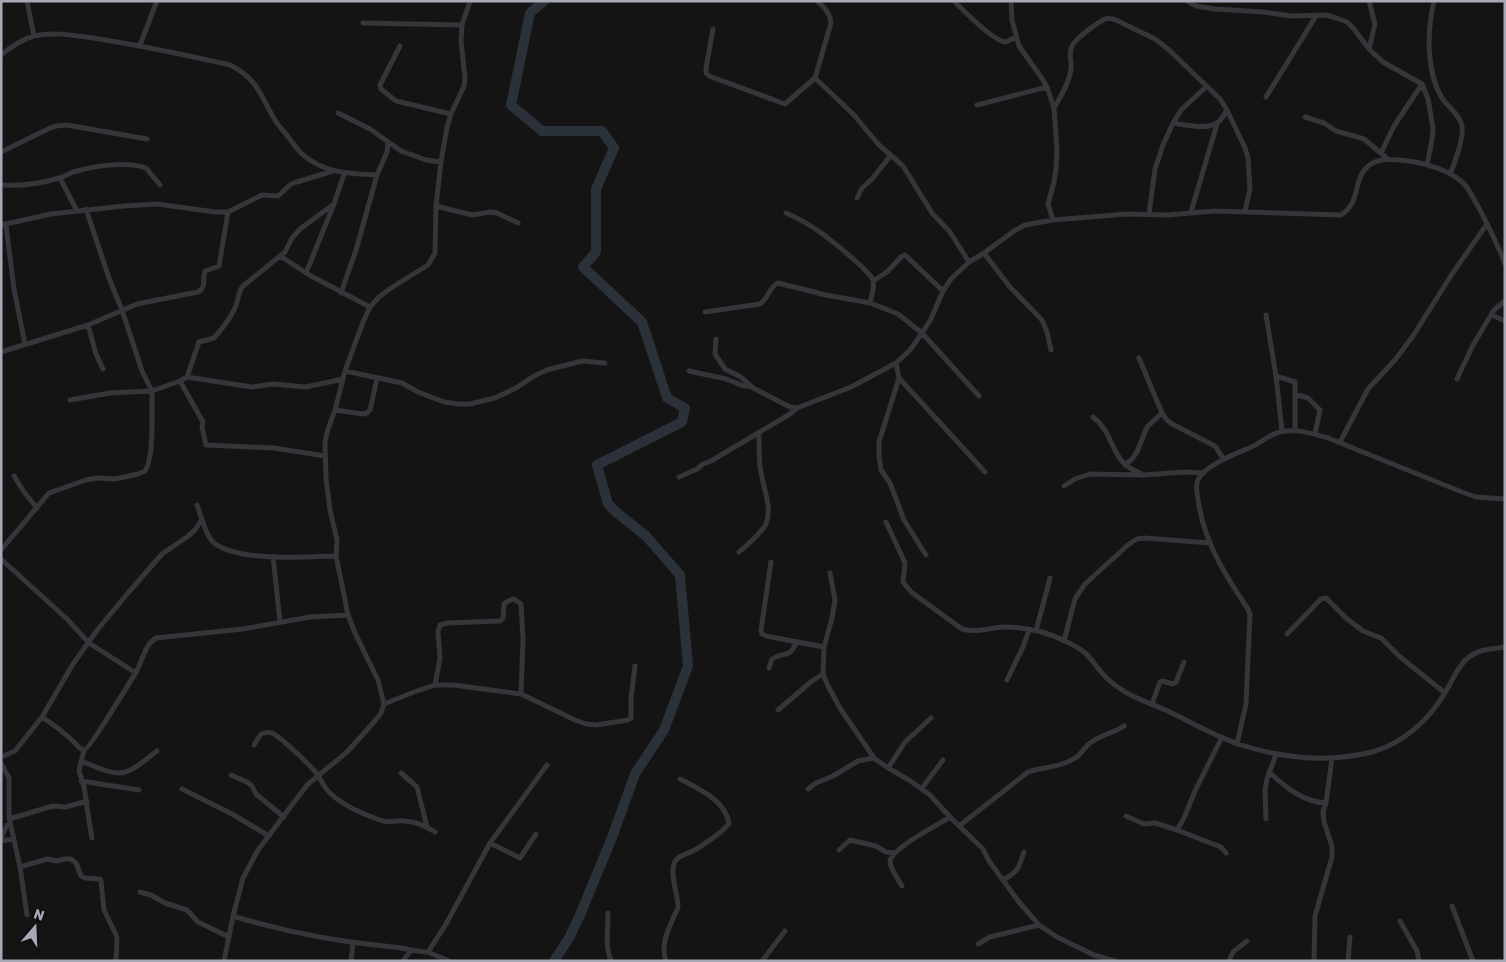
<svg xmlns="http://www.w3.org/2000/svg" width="1506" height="962" font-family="Rubik,sans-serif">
<rect width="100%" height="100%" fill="#141415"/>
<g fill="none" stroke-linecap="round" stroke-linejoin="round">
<path stroke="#2a3139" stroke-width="10" d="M 544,1 L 530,13 L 511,105 L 542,131 L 602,131 L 614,148 L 596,189 L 596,252 L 583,267 L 642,322 L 667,398 L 685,408 L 682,422 L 597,465 L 608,504 L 616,512 L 646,536 L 680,575 L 688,666 L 664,730 L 635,774 L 611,840 L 580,915 L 569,938 L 554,961"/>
<path stroke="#35353a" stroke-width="5" d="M 27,1 L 34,36
M 817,1 C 825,8 830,13 831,23 L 815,78 L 853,114 L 879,145 L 903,166 L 932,213 L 950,232 L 969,262
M 954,1 C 964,11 994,42 1006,42 L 1016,37
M 1011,1 L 1012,20 L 1019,46 L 1043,80 L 1047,87 L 1054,108 L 1057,150 L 1056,169 L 1054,182 L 1048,204 L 1053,220
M 1187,1 L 1196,6 L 1215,9 L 1263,12 L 1292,16 L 1326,15 L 1336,18 L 1347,22 L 1354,29 L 1369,49 L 1383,62 L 1422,84 L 1428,99 L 1433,128 L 1432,140 L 1427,165
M 1434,1 C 1427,31 1426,72 1442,98 C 1448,107 1460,115 1462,126 C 1464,137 1455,163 1450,174
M 363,23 L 462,25
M 713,29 L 706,68 L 706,73 L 709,76 L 785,104 L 815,78
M 140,45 L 157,1
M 400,46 L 380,85 L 381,89 L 396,101 L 451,114
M 1369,49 L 1375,24 L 1369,1
M 1,55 C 11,47 22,39 34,36 C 55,31 78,36 99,39 C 143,46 186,55 230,65 C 258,79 260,95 275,120 C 279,127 285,132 289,138 C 293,143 297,149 301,153 C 322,173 350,174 377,175
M 1266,97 L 1316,16
M 977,105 L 1047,87
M 1054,108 C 1061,96 1069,83 1071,69 C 1072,61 1068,53 1072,46 C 1075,39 1098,22 1105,19 C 1109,18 1113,19 1116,20 L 1155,39 L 1168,49 L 1220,99 L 1227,110 L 1245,148 L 1248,158 L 1250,189 L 1245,211
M 338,113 L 370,129 L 401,151 L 426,160 L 441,162
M 1305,117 L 1324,123 L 1336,131 L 1364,139 L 1388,159
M 1173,123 C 1186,125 1205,130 1217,123 C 1222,120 1224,114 1227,110
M 1,152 L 48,129 L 56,126 L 67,125 L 147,139
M 1381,153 L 1394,126 L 1422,84
M 60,178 L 77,211
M 1,185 C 21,186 40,184 59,178 C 64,177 68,174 73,172 C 93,166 126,161 146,168 L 160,185
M 857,198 L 862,188 L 872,179 L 891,155
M 436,206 L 472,215 L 490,212 L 497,213 L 518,223
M 1191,212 L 1217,124
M 786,213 C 795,217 805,222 814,228 C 825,235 869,270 873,280 C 875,287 871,297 870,303
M 1149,214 L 1155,169 L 1163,145 L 1173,123 L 1181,110 L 1206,87
M 1,225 L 51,214 L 124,206 L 157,204 L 215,212 L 228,212 L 262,195 L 278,196 L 291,184 L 297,182 L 333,171
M 6,225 L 14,289 L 25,344
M 984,253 L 1010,287 L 1042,320 L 1047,332 L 1051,350
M 280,256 L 311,276 L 370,307
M 306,273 L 334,204 L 344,174
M 873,281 L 887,272 L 902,256 L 905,255 L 943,291
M 341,293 L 356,250 L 377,175 L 387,152 L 388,142
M 705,312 L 760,304 C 768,299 769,287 778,283 L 826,295 L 870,303 L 898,314 L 922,333 L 979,396
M 1266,315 L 1276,376 L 1282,431
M 1492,315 L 1505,321
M 88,325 L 96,354 L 103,369
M 716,339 L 715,354 L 725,369 L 741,377 L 753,388 L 790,407 L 797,408 L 851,387 L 896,363 L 910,350 L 922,333 L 931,319 L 943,291 L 951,279 L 969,262 L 984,253 L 1014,231 L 1025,225 L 1053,220 L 1103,216 L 1126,214 L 1168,215 L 1214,211 L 1341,215 C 1363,201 1351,177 1371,164 C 1383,157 1397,160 1409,161 C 1427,164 1452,171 1465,185 C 1471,192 1474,200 1479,208 C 1488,226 1498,244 1505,264
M 1,352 L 88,325 L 137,304 L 198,292 C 207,287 202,278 205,271 L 219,266 L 228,212
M 1139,358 L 1162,413 L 1166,419 L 1172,424 L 1215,446 L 1223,458
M 896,363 L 899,378 L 879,442 L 879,456 L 881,470 L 890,483 L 904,520 L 926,555
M 345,371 L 402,383 L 418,392 L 444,402 L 458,404 L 470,404 L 495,398 L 516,388 L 534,376 L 547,370 L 582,361 L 605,363
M 689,371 L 726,379 L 744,386 L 749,386
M 1276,376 L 1295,382 L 1295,431
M 187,377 L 252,387 L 273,384 L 306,387 L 343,379
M 899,378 L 985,472
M 1457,379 L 1473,345 L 1494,310 L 1505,301
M 180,381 L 203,422 L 202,427 L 206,445 L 274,448 L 325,456
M 1295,394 L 1308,398 L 1320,410 L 1315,434
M 70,400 L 110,393 L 152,391 L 180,381 L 187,377 L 199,342 L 214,338 C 222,329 230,319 235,308 C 239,300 237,293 243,286 L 285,252 L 292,238 L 300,229 L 334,204
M 335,410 L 363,414 L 367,413 L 370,410 L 377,379
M 1093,417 C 1110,430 1109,444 1121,460 C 1125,466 1133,470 1140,473
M 1340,442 L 1368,389 L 1395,360 L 1413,336 L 1452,274 L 1487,224
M 1125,465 L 1132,459 L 1137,452 L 1147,427 L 1162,413
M 14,476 L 24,492 L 37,508
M 679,477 L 697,469 L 703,464 L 711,461 L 790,414 L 797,408
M 1064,486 L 1075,479 L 1090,474 L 1143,475 L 1185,472 L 1202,473
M 197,505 C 201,515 205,533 212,541 C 232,562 307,557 336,556
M 886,522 L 905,563 L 903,582 L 911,592 L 962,629 C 977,633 989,628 1003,627 C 1024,627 1047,632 1065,641 C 1072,644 1079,648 1085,653 C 1090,657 1093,662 1097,667 C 1103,675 1110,682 1119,688 C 1134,699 1153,704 1170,712 C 1192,723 1215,736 1238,744 C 1281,758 1328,763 1372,752 C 1404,743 1430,719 1446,691 C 1453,680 1458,665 1469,657 C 1479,649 1493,649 1505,647
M 1,550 L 49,493 L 86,480 L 97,478 L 115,479 L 138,474 L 145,471 L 148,465 L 151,450 L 152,429 L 152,391 L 142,371 L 122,310 L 109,278 L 86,209
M 739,552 C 748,544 760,535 766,524 C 773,508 762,484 760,467 C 759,456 759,444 759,432
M 273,556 L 280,622
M 1,559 L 67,619 L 89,643 L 136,673
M 771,562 L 761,630 L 762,634 L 766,636 L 824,647
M 830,573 L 835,600 L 832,618 L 824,647 L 823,674 L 827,684 L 840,708 L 874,758 L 888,768 L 909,780 L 930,795 L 950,817 L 983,849 L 989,861 L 1019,902 L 1039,925 L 1057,937 L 1094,955 L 1115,961
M 1036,631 L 1050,578
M 1287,634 L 1321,599 L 1326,598 L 1346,618 L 1363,631 L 1381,638 L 1399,656 L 1445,693
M 1064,641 L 1075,599 L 1085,584 L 1129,544 L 1137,539 L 1144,538 L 1210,543
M 769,668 L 772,659 C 785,650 787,661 797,642
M 1007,680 L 1023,647 L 1029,630
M 435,685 L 440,658 L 438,632 L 440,625 L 448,623 L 500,621 L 503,618 L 504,604 L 508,601 L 514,599 L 521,604 L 523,639 L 521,694
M 384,704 L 414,692 L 435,685 L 453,685 L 521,694 L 575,720 L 586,724 L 596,725 L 628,720 L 631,718 L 631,698 L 635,666
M 1152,704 L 1160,682 L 1162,681 L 1173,684 L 1176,682 L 1184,662
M 778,710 L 812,681 L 823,674
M 42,717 C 54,725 65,733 75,743 C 77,745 80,750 84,750 C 89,750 129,683 135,674 C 142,663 144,645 156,638 L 243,629 L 310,617 L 348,615
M 1237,744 L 1246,704 L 1250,614 L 1248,609 C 1225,575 1203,540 1198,499 C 1197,493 1195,485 1198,480 C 1204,466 1235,454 1249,448 C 1257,445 1264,439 1272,435 C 1289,426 1311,433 1328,438 L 1462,492 L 1476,497 L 1505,499
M 254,745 L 261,734 C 264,733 268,732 272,733 C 282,738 311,766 318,775 C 322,782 325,789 331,794 C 345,807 365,815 383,821 C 390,823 396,820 404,821 C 415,821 426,826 435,832
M 84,750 L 79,771 L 84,787 L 90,827 L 92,838
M 1,757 L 15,751 L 42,717 L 73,664 L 98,629 L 128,593 L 162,554 L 187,537 L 195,530 L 202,519
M 81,761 C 92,765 109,774 120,773 C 133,772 147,758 157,751
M 1,763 L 9,778 L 9,817 L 20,867 L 27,915
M 888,768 L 905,742 L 931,718
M 1269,772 C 1285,787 1303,802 1326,803
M 401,773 L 417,787 L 427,827
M 231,775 L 247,782 L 252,786 L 256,794 L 284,817
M 81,781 L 139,790
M 922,788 L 943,760
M 182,789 L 232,814 L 269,836
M 808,789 L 816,783 L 833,776 L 858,761 L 874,758
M 1126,816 L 1144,824 L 1155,823 L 1177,830 L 1221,847 L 1226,853
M 9,819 L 53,806 L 66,807 L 87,801
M 1266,819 L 1265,790 L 1267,779 L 1276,754
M 959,826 L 1028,772 C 1039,768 1051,768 1062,764 C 1068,762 1075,759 1079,755 C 1084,750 1087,744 1093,741 C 1103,734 1114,733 1124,726
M 1177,830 L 1184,818 L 1195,791 L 1222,737
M 1,838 L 7,825
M 1,841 L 13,839
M 490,843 L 520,858 L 536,834
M 839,850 L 850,840 L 876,846 L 886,852 L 894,853
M 20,867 L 47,859 L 57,861 L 65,859 L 71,859 L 76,863 L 81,876 L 85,878 L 100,879 L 101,881 L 104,910 L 117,937 L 116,961
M 1003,880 C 1019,871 1018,869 1024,852
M 902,886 C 898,879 890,869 890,861 C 892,848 938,825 950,817
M 140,892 L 151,895 L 165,903 L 187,910 L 198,922 L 229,937
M 1452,906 L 1473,961
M 608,913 C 608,928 605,947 611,961
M 233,916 C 285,932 339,942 393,947 C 405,948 416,952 428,952 L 446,924 L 490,843 L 547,765
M 1400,921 L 1417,951 L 1419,961
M 978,944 L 990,937 L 1039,925
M 428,952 L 449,961
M 224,961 L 233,916 L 243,878 L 258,850 L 307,785 L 347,752 L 374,722 L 381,713 L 384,704 L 378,680 L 355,633 L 348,615 L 336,556 L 337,540 L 330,510 L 326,479 L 325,442 L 328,429 L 335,410 L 345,371 L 363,322 L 370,307 L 379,297 L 391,288 L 428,265 L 435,253 L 436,206 L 441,162 L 447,127 L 451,114 L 464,86 L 465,78 L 461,41 L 462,25 L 470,1
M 351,961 L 353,943
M 403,961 L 411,950
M 666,961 C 660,945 668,931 674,916 C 676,913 678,909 678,906 C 678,895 668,870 676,860 C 680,855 687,854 693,851 C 699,848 727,829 729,823 C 725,800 699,789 680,779
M 762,961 L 785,931
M 1229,961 L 1233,952 L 1247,941
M 1314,961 L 1315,916 L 1332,857 L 1332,846 L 1324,822 L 1323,811 L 1326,803 L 1332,758
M 1348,961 L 1350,937"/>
</g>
<rect width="1506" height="962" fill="none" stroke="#a5a9b6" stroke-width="5"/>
<g transform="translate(35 927) rotate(19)" stroke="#0f0f10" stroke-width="4" paint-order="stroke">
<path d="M0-4L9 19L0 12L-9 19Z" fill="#a5a9b6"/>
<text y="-8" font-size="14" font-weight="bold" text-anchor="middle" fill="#a5a9b6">N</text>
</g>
</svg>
